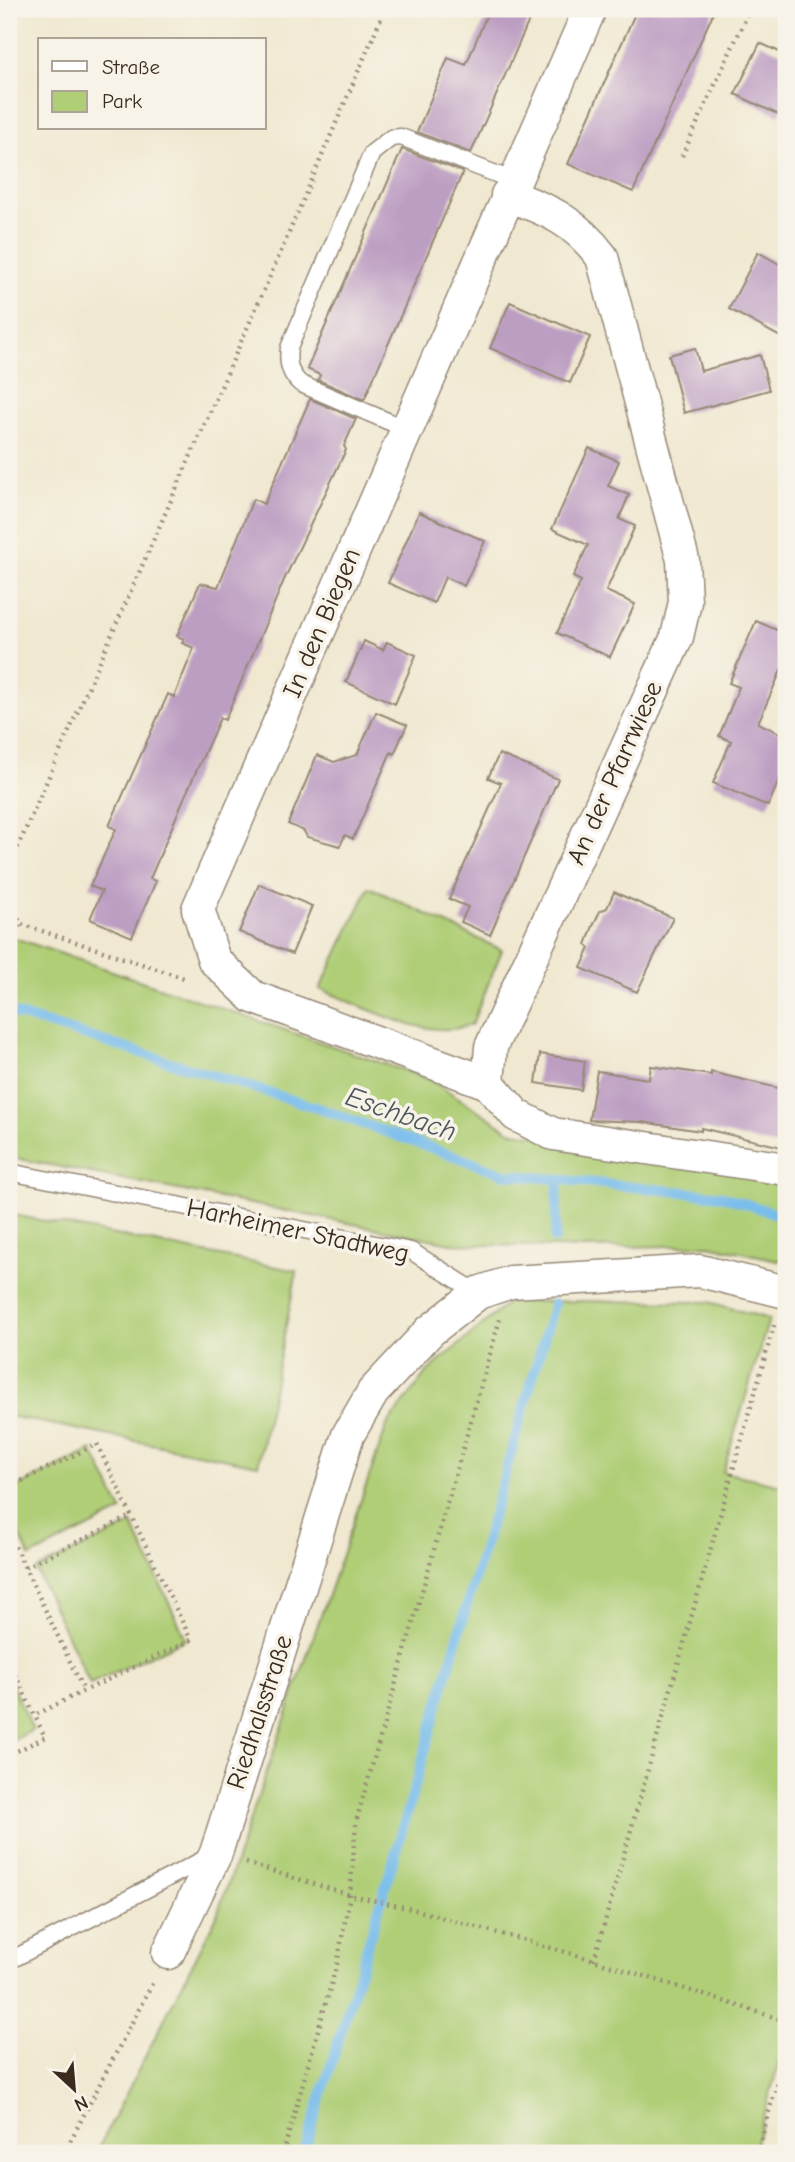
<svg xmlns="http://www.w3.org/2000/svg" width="795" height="2162" font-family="'Comic Neue',sans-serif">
<rect width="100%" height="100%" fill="#f7f3e8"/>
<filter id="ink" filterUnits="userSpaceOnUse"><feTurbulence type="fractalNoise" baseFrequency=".0143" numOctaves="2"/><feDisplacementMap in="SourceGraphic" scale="14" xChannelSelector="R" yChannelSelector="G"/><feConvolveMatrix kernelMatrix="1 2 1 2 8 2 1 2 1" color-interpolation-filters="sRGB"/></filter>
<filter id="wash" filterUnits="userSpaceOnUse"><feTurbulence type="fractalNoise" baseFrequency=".00686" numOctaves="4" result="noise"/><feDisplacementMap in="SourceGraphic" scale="28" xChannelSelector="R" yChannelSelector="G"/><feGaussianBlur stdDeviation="1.57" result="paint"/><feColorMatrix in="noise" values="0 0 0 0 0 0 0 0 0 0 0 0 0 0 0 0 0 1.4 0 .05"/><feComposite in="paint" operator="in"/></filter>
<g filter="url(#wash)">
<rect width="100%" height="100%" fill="#f0e8d0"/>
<path fill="#afce76" stroke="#757c4a" stroke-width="2" d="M 369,887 L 502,950 L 472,1024 C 428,1043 363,1006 320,989 Z
M 9,936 L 429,1079 L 510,1131 L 786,1180 L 786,1262 L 709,1245 L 584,1248 L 456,1244 L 9,1157 Z
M 9,1214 L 297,1271 L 258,1465 L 9,1416 Z
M 581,1301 L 709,1302 L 769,1319 L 723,1472 L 786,1486 L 786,2038 L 753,2153 L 96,2153 L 216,1918 L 387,1425 L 428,1371 L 509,1302 Z
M 92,1450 L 122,1511 L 30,1557 L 9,1513 L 9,1491 Z
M 132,1524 L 186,1639 L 90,1684 L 36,1570 Z
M 9,1680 L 33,1730 L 9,1742 Z"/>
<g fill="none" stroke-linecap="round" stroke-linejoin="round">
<path stroke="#74bbec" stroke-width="10" d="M 9,1012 L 315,1107 L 505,1174 L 722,1196 L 786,1217
M 555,1239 L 558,1182
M 304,2153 L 390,1872 L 554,1304"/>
</g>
<g id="blocks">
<path fill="#bd9ec3" d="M 489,9 L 534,9 L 471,153 L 417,132 L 448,58 L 466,65 Z
M 637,9 L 715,9 L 633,192 L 568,164 Z
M 760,43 L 786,55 L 786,101 L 779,115 L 735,94 Z
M 402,149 L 463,172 L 364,400 L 318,380 L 320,375 L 307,369 Z
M 758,252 L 786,268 L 786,340 L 729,309 Z
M 510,302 L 590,337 L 570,383 L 490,348 Z
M 695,348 L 701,371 L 760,355 L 769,390 L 684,413 L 669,355 Z
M 310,399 L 356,419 L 344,446 L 346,450 L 284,580 L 225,720 L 220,718 L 182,803 L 150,879 L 156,881 L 132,937 L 90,919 L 102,891 L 90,886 L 116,829 L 109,826 L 168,694 L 174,697 L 194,648 L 182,643 L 184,639 L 177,636 L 200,583 L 218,587 L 253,499 L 264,504 Z
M 589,448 L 619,461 L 608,486 L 629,495 L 619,519 L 635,526 L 606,591 L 635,604 L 610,657 L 557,633 L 581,581 L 573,577 L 588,545 L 552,529 Z
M 419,512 L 485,541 L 464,586 L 445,577 L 434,603 L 388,583 Z
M 756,621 L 786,634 L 786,659 L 758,723 L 786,736 L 786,764 L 768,806 L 713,783 L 731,741 L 719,736 L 739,687 L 729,683 Z
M 364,641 L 383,650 L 387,642 L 416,655 L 395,704 L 346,682 Z
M 376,712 L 407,725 L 394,754 L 391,752 L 353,839 L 345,835 L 340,846 L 307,837 L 304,831 L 288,824 L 317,755 L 334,762 L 357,755 Z
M 499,754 L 558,779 L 490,935 L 461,922 L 468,907 L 449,899 L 501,783 L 488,778 Z
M 259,884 L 312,906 L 292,954 L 239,932 Z
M 614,892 L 673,918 L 637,992 L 581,968 L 590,948 L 586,945 L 593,926 L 600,911 L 607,908 Z
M 540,1054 L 585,1061 L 581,1090 L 536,1083 Z
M 651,1066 L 711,1075 L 711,1072 L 786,1090 L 786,1148 L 701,1128 L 701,1131 L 642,1122 L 589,1120 L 597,1071 L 649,1079 Z"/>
</g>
</g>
<g filter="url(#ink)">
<use href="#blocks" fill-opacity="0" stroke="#968977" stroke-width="2"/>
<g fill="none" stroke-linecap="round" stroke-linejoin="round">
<g stroke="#968977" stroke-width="19">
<path id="lane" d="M 406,429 L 301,384 C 289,374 287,362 289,348 L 372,153 L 391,138 L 401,137 L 514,181
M 9,1172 L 411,1251 L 478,1293
M 9,1961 L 210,1856"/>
</g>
<g stroke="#968977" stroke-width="35">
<path id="street" d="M 507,195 C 549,210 575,221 602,257 L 683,560 L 685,602 L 677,637 L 491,1047 L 488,1083 L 516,1115 L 553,1134 L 786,1169
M 488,1083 L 253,997 L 214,960 L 198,909 L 590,9
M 168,1953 L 216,1853 L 348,1435 L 373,1392 L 430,1331 L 478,1293 L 511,1282 L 700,1271 L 786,1292"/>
</g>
<path stroke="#968977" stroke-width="4.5" stroke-dasharray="2 5" stroke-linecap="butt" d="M 682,156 L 750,9
M 9,867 L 279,256 L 385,9
M 9,900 L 21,924 L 187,979
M 9,937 L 21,924
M 9,1487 L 97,1444 L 191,1640 L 84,1691
M 9,1534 L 84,1691 L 35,1715
M 25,1567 L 131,1516
M 9,1662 L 45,1737 L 9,1755
M 246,1863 L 350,1895 L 416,1910 L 594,1960 L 786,2021
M 594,1960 L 775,1322
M 64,2153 L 154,1980
M 283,2153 L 337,1964 L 350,1895 L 356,1822 L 500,1319
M 757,2153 L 786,2052"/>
<use href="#lane" stroke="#fff" stroke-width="16"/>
<use href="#street" stroke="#fff" stroke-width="32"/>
</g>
</g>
<g text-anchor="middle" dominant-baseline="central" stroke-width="7" stroke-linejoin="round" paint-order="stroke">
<g font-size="26" fill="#3b2a1e" stroke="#f7f3e8">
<text transform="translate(322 623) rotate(-67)">In den Biegen</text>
<text transform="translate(615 773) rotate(-66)">An der Pfarrwiese</text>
<text transform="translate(298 1231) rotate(12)">Harheimer Stadtweg</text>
<text transform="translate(260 1712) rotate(-72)">Riedhalsstraße</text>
</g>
<g font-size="28" font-style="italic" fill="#4c565c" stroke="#f7f3e8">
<text transform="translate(401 1114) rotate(19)">Eschbach</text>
</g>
</g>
<rect width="795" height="2162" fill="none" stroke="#f7f3e8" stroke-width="35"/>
<rect x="38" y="38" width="228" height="91" fill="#f7f3e8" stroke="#aca397" stroke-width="2"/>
<rect x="52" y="61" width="35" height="10" fill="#ffffff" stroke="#aca397" stroke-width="2"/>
<text x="102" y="74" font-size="21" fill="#3b2a1e">Straße</text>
<rect x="52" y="91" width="35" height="21" fill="#afce76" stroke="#aca397" stroke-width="2"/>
<text x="102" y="108" font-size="21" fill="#3b2a1e">Park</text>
<g transform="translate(74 2089) rotate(154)" stroke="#f7f3e8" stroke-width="5" paint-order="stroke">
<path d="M0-5L12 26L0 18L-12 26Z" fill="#3b2a1e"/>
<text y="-10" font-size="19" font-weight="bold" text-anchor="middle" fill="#3b2a1e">N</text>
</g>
</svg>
